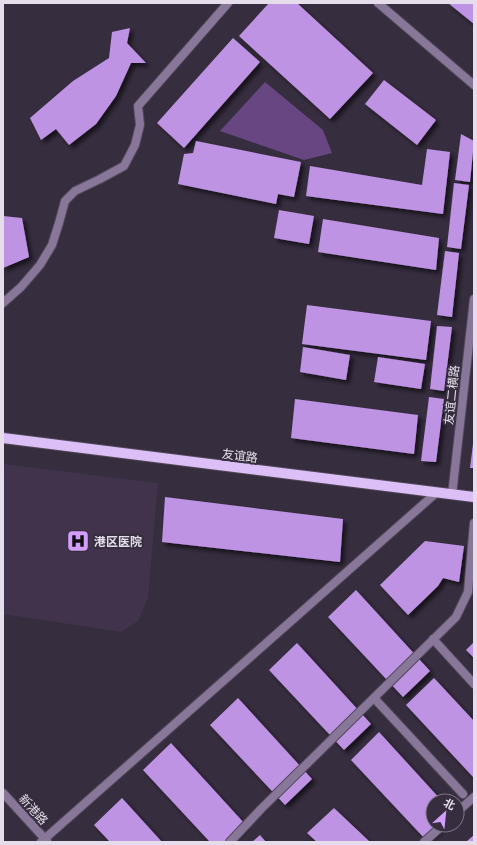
<svg xmlns="http://www.w3.org/2000/svg" width="477" height="845" font-family="Commissioner,'Noto Sans SC',sans-serif">
<defs>
<filter id="shadow"><feDropShadow dx="3.5" dy="3.5" stdDeviation="2" flood-color="#0009"/></filter>
</defs>
<rect width="100%" height="100%" fill="#362d3f"/>
<path fill="#40334b" d="M 3,464 L 158,483 L 148,598 L 138,621 L 121,632 L 3,614 Z"/>
<path fill="#674682" d="M 265,82 L 323,130 L 332,153 L 304,160 L 220,131 Z"/>
<path fill="#bf93e4" filter="url(#shadow)" d="M 269,3 L 297,3 L 373,73 L 330,119 L 239,36 Z
M 448,3 L 474,3 L 474,24 Z
M 130,28 L 127,43 L 146,63 L 131,63 L 116,96 L 96,124 L 69,145 L 56,129 L 41,140 L 30,118 L 73,81 L 109,58 L 112,32 Z
M 233,38 L 260,62 L 184,148 L 157,123 Z
M 384,80 L 436,120 L 417,145 L 365,104 Z
M 461,134 L 474,141 L 470,182 L 455,180 Z
M 196,141 L 301,162 L 294,197 L 278,194 L 276,204 L 178,184 L 184,154 L 193,153 Z
M 427,149 L 450,152 L 443,214 L 306,196 L 310,166 L 422,185 Z
M 454,183 L 469,185 L 461,249 L 447,247 Z
M 279,210 L 314,216 L 309,244 L 274,238 Z
M 3,216 L 22,218 L 29,257 L 3,268 Z
M 323,219 L 439,238 L 436,270 L 318,252 Z
M 445,251 L 459,253 L 452,317 L 437,315 Z
M 307,305 L 431,321 L 426,360 L 302,344 Z
M 437,326 L 452,327 L 444,391 L 430,389 Z
M 303,347 L 350,355 L 346,380 L 300,372 Z
M 378,357 L 425,364 L 421,389 L 374,382 Z
M 429,397 L 444,399 L 436,462 L 421,461 Z
M 295,399 L 418,415 L 414,454 L 291,438 Z
M 473,444 L 474,444 L 474,468 L 470,468 Z
M 165,497 L 343,519 L 340,562 L 162,542 Z
M 425,541 L 464,546 L 459,582 L 443,578 L 438,586 L 408,615 L 380,585 Z
M 356,590 L 430,671 L 403,697 L 328,617 Z
M 474,642 L 474,658 L 466,650 Z
M 297,643 L 371,724 L 344,750 L 269,670 Z
M 434,678 L 474,721 L 474,778 L 406,705 Z
M 238,698 L 312,779 L 285,805 L 210,725 Z
M 379,732 L 442,801 L 433,801 L 433,825 L 442,825 L 426,840 L 351,760 Z
M 171,743 L 245,824 L 227,842 L 210,842 L 143,770 Z
M 122,798 L 162,842 L 110,842 L 94,825 Z
M 334,808 L 370,842 L 317,842 L 307,833 Z
M 260,835 L 266,842 L 252,842 Z
M 474,835 L 474,842 L 468,842 L 467,841 Z"/>
<g fill="none" stroke-linecap="round" stroke-linejoin="round">
<g stroke="#52495a" stroke-width="10">
<path id="lane" d="M 3,303 L 21,287 L 40,265 L 52,245 L 59,223 L 65,201 L 75,191 L 100,179 L 124,166 L 135,145 L 140,125 L 138,106 L 228,3
M 433,639 L 474,684
M 374,698 L 463,794
M 230,842 L 261,809 L 456,617 L 468,592 L 474,523"/>
</g>
<g stroke="#52495a" stroke-width="10">
<path id="street" d="M 378,3 L 474,85
M 452,495 L 474,299
M 3,793 L 47,841
M 457,812 L 474,797
M 41,842 L 436,493
M 424,842 L 443,825"/>
</g>
<g stroke="#52495a" stroke-width="12">
<path id="primary" d="M 3,438 L 474,497"/>
</g>
<use href="#lane" stroke="#897799" stroke-width="8"/>
<use href="#street" stroke="#897799" stroke-width="8"/>
<use href="#primary" stroke="#ddbff8" stroke-width="10"/>
</g>
<defs>
<g id="hospital-square" transform="scale(1.15)"><rect x="-9" y="-9" width="18" height="18" rx="4" fill="#d29dfd" stroke="#362d3f"/><path d="M-5-5h3v3.5h4V-5h3V5h-3V1.5h-4V5h-3Z" fill="#111"/></g>
</defs>
<g fill-rule="evenodd">
<use href="#hospital-square" x="78" y="541"/>
</g>
<g text-anchor="middle" dominant-baseline="central" stroke-width="4" stroke-linejoin="round" paint-order="stroke">
<g font-size="12" fill="#e5deea" stroke="#362d3f">
<text transform="translate(451 395) rotate(-84)">友谊二横路</text>
<text transform="translate(240 455) rotate(7)">友谊路</text>
<text transform="translate(34 809) rotate(48)">新港路</text>
</g>
<g font-size="12" font-weight="bold" fill="#e5deea" stroke="#362d3f" text-anchor="start">
<text x="94" y="541">港区医院</text>
</g>
</g>
<rect width="477" height="845" fill="none" stroke="#e5deea" stroke-width="8"/>
<g transform="translate(445 813) rotate(27)"><circle r="19" fill="#362d3f" stroke="#7c7483"/>
<path d="M0-3L7 15L0 10L-7 15Z" fill="#d29dfd"/>
<text y="-6" font-size="11" font-weight="bold" text-anchor="middle" fill="#e5deea">北</text>
</g>
</svg>
